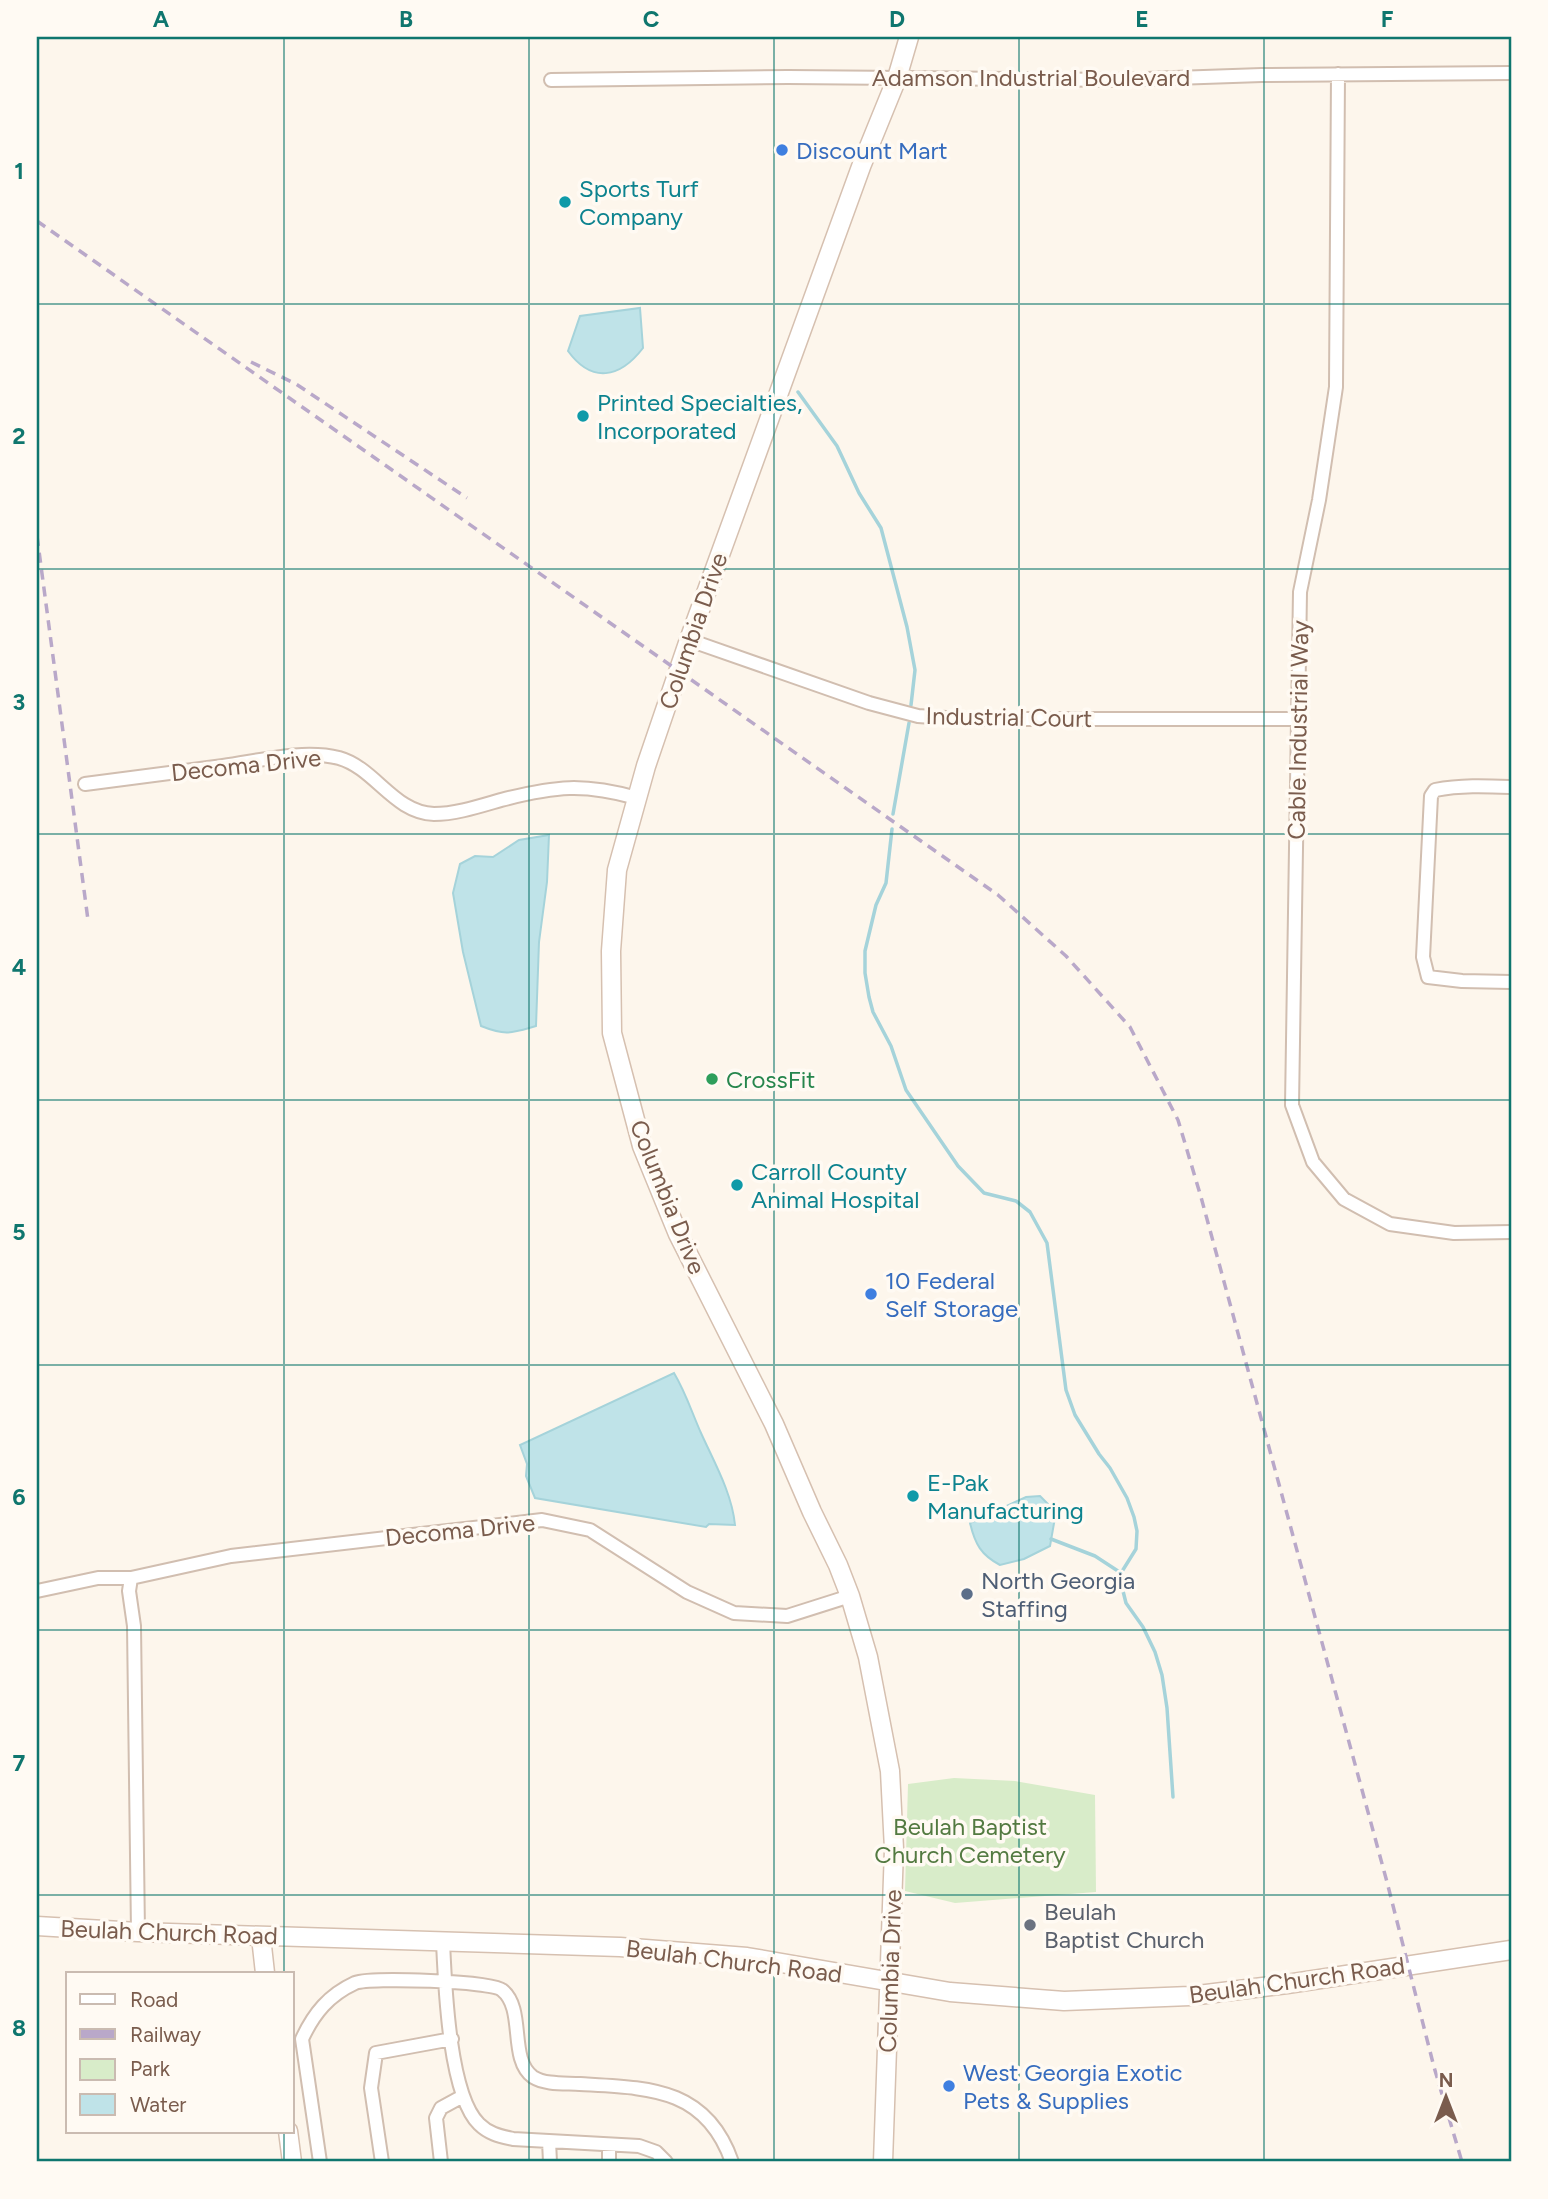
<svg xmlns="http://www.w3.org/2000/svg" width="1548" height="2199" font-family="Figtree,sans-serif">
<rect width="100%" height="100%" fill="#fdf6ec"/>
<path fill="#d8ecc9" d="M 954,1778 L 1015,1781 L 1095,1795 L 1096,1892 L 955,1903 L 905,1891 L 908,1784 Z"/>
<path fill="#bfe3e8" stroke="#a5d3da" stroke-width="2" d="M 640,308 L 643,348 C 620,378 592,384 568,351 L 580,316 Z
M 549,835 L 547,882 L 539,942 L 536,1026 C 511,1033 506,1036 481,1026 L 463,952 L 453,893 L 460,864 L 475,856 L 493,857 L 519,840 Z
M 674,1373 C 686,1393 692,1413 701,1433 C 714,1462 732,1493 735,1525 L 709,1524 L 706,1527 L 535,1498 L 526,1476 L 527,1464 L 520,1445 Z
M 1040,1496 L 1056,1512 L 1050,1546 L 1024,1559 L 1000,1565 C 981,1555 975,1544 970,1523 L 1026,1497 Z"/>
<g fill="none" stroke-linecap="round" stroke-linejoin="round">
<path stroke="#a5d3da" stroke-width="3.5" d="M 798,392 L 837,446 L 859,493 L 881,528 L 907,627 L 915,670 L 911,705
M 893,814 L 909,723
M 892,829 L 886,883 L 876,905 L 865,951 L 865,973 L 869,997 L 873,1012 L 891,1046 L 906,1090 L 958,1166 L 984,1193 L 1016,1201 L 1030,1212 L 1047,1243 L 1066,1390 L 1075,1415 L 1099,1454 L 1110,1468 L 1127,1498 L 1134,1517 L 1137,1531 L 1136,1549 L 1121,1573 L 1123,1591 L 1126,1603 L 1143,1627 L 1155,1652 L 1162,1675 L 1167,1708 L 1173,1797
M 1051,1539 L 1095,1556 L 1121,1573"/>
<g stroke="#d1beb0" stroke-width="16">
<path id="street" d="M 1338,74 L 1336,387 L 1319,500 L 1300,592 L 1292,1105 L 1313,1162 L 1344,1199 L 1390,1224 L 1454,1233 L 1511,1232
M 551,80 L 788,77 L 1116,80 L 1262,75 L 1511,73
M 689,640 L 869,703 L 918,716 L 960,719 L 1298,719
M 85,784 C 131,778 177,772 223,766 C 259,761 303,749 339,758 C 375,768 394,813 434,814 C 456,814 480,806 501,800 C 556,786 583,783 637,798
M 1511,787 C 1485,786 1461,785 1435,790 L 1431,796 L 1423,957 L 1428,977 L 1462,981 L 1511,982
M 131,1578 L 231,1556 L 542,1520 L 590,1530 L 687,1592 L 734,1613 L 787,1616 L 850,1596
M 37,1591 L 98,1578 L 131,1578 L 129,1591 L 134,1626 L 138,1932
M 443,1942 C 445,1985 449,2095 479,2124 C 489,2134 500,2136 513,2139 L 639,2146 L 656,2152 L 666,2162
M 549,2141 L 550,2162
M 320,2162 L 302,2039 C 314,2013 329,1995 355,1983 C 370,1977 492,1981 502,1990 C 526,2009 508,2059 533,2077 C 546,2085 565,2083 580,2084 C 648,2088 706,2087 732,2162
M 382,2162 L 371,2088 L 376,2053 L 452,2039
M 441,2162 L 436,2118 L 441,2108 L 463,2096
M 609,2162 L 609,2145"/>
</g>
<g stroke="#d6c0b0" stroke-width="21">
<path id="secondary" d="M 37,1926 L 138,1932 L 620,1947 L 747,1957 L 950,1992 L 1064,2001 L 1190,1996 L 1287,1984 L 1511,1950
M 261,1937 L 265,1973
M 288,2131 L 292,2162
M 883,2162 L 894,1849 L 890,1771 L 868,1657 L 850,1596 L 838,1565 L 812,1512 L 774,1424 L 678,1234 L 642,1146 L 612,1033 L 611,951 L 617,870 L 646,766 L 689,640 L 862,164 L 897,78 L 909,37"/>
</g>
<use href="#street" stroke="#fff" stroke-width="12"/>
<use href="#secondary" stroke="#fff" stroke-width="18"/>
<path stroke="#b9a8c9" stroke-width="3.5" stroke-dasharray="10 7" stroke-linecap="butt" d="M 37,221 L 998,895 L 1066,956 L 1130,1027 L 1178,1120 L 1201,1197 L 1387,1882 L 1434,2067 L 1462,2162
M 251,362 L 296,384 L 467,498
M 37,536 L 88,920"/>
</g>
<path fill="none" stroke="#0f766e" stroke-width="2" stroke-opacity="0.55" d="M 284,37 L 284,1973M 529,37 L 529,2162M 774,37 L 774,2162M 1019,37 L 1019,2162M 1264,37 L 1264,2162M 37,304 L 1511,304M 37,569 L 1511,569M 37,834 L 1511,834M 37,1100 L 1511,1100M 37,1365 L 1511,1365M 37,1630 L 1511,1630M 37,1895 L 1511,1895M 284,2131 L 284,2162"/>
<g fill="#3f7fe0" stroke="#fffaf3" stroke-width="2.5">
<circle cx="782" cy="150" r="7"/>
<circle cx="871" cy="1294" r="7"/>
<circle cx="949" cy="2086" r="7"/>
</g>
<g fill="#0f9aa8" stroke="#fffaf3" stroke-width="2.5">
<circle cx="565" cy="202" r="7"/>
<circle cx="583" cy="416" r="7"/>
<circle cx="737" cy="1185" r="7"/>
<circle cx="913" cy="1496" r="7"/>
</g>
<circle fill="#2e9e5b" stroke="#fffaf3" stroke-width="2.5" cx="712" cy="1079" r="7"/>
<circle fill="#5c6f8a" stroke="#fffaf3" stroke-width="2.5" cx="967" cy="1594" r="7"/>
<circle fill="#6b7280" stroke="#fffaf3" stroke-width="2.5" cx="1030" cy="1925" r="7"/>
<g text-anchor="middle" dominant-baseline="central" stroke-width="7" stroke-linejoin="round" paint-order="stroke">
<g font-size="24" fill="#7a5c4d" stroke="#fffaf3">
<text x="1031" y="77">Adamson Industrial Boulevard</text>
<text transform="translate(693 631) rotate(-71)">Columbia Drive</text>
<text transform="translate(1009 717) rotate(1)">Industrial Court</text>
<text transform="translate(1298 730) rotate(-89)">Cable Industrial Way</text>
<text transform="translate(246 765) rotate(-6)">Decoma Drive</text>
<text transform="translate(668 1197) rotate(68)">Columbia Drive</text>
<text transform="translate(460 1530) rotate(-6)">Decoma Drive</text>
<text transform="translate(169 1932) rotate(2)">Beulah Church Road</text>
<text transform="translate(734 1961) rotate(7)">Beulah Church Road</text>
<text transform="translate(890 1971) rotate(-88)">Columbia Drive</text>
<text transform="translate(1297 1980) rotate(-8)">Beulah Church Road</text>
</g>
<g font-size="24" fill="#366cbe" stroke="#fffaf3" text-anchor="start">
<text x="796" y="150">Discount Mart</text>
<text x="885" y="1280">10 Federal<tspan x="885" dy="28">Self Storage</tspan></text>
<text x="963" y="2072">West Georgia Exotic<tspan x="963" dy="28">Pets &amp; Supplies</tspan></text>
</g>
<g font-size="24" fill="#0d838f" stroke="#fffaf3" text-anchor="start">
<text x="579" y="188">Sports Turf<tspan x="579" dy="28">Company</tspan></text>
<text x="597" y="402">Printed Specialties,<tspan x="597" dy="28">Incorporated</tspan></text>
<text x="751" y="1171">Carroll County<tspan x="751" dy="28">Animal Hospital</tspan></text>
<text x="927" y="1482">E-Pak<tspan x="927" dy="28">Manufacturing</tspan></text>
</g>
<g font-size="24" fill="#27864d" stroke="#fffaf3" text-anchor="start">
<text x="726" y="1079">CrossFit</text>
</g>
<g font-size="24" fill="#4e5e75" stroke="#fffaf3" text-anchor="start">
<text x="981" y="1580">North Georgia<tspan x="981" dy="28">Staffing</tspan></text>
</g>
<g font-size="24" fill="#537a41" stroke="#fffaf3">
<text x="970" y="1826">Beulah Baptist<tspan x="970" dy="28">Church Cemetery</tspan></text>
</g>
<g font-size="24" fill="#5b616d" stroke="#fffaf3" text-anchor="start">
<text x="1044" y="1911">Beulah<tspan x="1044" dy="28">Baptist Church</tspan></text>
</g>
</g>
<rect width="1548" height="2199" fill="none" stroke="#fffaf3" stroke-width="77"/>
<rect x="66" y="1972" width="228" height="161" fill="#fffaf3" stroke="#cabbb1" stroke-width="2"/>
<rect x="80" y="1994" width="35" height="10" fill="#ffffff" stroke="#cabbb1" stroke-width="2"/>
<text x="130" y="2007" font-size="21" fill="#7a5c4d">Road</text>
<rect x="80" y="2029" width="35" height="10" fill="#b9a8c9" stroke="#cabbb1" stroke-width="2"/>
<text x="130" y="2042" font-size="21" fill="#7a5c4d">Railway</text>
<rect x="80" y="2059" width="35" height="21" fill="#d8ecc9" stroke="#cabbb1" stroke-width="2"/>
<text x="130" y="2076" font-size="21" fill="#7a5c4d">Park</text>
<rect x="80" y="2094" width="35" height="21" fill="#bfe3e8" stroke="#cabbb1" stroke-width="2"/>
<text x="130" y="2112" font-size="21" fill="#7a5c4d">Water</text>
<g transform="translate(1446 2097)" stroke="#fffaf3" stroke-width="5" paint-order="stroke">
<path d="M0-5L12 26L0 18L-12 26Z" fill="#7a5c4d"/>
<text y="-10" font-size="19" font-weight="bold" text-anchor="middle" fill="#7a5c4d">N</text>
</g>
<rect x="38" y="38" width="1472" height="2122" fill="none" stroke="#0f766e" stroke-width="2.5"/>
<g font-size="23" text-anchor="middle" font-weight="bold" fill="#0f766e">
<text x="161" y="27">A</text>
<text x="406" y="27">B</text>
<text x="651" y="27">C</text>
<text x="897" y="27">D</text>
<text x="1142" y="27">E</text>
<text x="1387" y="27">F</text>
<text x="19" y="179">1</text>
<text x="19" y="444">2</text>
<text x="19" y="710">3</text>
<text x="19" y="975">4</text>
<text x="19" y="1240">5</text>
<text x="19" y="1505">6</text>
<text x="19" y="1771">7</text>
<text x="19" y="2036">8</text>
</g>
</svg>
